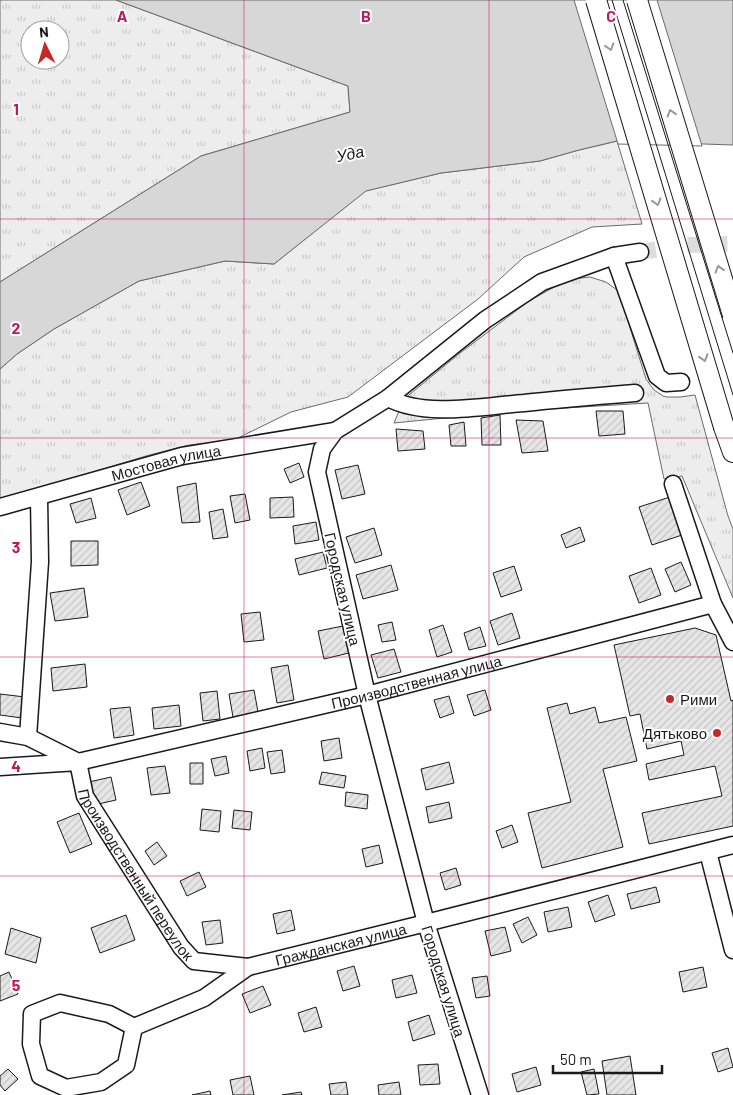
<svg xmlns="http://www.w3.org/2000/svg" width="733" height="1095" font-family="Barlow,sans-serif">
<defs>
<pattern id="grass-tufts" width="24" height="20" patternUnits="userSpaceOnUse" patternTransform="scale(1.25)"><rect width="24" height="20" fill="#ededed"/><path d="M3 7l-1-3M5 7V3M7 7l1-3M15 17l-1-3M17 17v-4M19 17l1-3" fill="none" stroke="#cbcbcb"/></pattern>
<pattern id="building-hatch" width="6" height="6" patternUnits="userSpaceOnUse" patternTransform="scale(1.25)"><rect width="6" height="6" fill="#e6e6e6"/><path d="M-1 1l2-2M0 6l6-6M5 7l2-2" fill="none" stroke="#c5c5c5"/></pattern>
</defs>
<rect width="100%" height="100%" fill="#fff"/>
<path fill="url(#grass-tufts)" stroke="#6a6a6a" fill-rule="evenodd" d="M 0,0 L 116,0 L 348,86 L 350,112 L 201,156 L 0,282 ZM 30,30 L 60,30 L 60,60 L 30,60 Z
M 617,141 L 642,224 L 592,227 L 524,257 L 478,299 L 348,397 L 291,412 L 234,440 L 189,445 L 146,456 L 0,500 L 0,369 L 17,354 L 54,329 L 139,281 L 225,261 L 274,264 L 365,191 L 441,173 L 540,161 L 579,150 Z
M 590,277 L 606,282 L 617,290 L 627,318 L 646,379 L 654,390 L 663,396 L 667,397 L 680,397 L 695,395 L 728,516 L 733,529 L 733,598 L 682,476 L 664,479 L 648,403 L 515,411 L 394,423 L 404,399 L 460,353 L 529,301 L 556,286 L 573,279 Z"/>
<path fill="#d7d7d7" stroke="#6a6a6a" d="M 116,0 L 733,0 L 733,145 L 617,141 L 579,150 L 540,161 L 441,173 L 366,191 L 274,264 L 225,261 L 139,281 L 54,329 L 17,354 L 0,369 L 0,282 L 201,156 L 350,112 L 348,86 Z"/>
<path fill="#fff" stroke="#6a6a6a" d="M 574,0 L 657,0 L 702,146 L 618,144 Z"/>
<path fill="url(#building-hatch)" stroke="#1a1a1a" d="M 596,411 L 623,411 L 625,434 L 599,436 Z
M 500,415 L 501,445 L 482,445 L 481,418 Z
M 516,420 L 543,421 L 548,451 L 522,453 Z
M 464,422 L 466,446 L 451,446 L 449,425 Z
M 396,429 L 423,431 L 425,449 L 398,451 Z
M 299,463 L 304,477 L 290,483 L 284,469 Z
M 358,465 L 365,494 L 342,499 L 335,470 Z
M 141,482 L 150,506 L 127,515 L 118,490 Z
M 196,483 L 200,522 L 182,523 L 177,487 Z
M 245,494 L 250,520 L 235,523 L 230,496 Z
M 293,497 L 294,517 L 270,518 L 270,498 Z
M 670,497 L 682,535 L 652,545 L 639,507 Z
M 91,498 L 96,518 L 76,523 L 70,504 Z
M 223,509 L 228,537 L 213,539 L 209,512 Z
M 316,522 L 319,540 L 295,544 L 293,526 Z
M 580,527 L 585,541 L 566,548 L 561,535 Z
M 374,528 L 382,555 L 355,563 L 346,537 Z
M 71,541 L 98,541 L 98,565 L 71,566 Z
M 323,552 L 327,568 L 299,575 L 295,559 Z
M 681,562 L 691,585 L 675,592 L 665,569 Z
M 391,565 L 398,590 L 363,599 L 356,575 Z
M 514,566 L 522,590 L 501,597 L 493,573 Z
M 651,568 L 661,595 L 639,603 L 629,576 Z
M 84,588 L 88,617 L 55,621 L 50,593 Z
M 260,612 L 264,640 L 244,642 L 241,614 Z
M 512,613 L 520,638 L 498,645 L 490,621 Z
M 392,622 L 396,640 L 382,642 L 378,625 Z
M 443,625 L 452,652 L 437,657 L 429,630 Z
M 343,626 L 349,653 L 324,659 L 318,631 Z
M 480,627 L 486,646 L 469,650 L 464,633 Z
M 695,628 L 716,635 L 731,701 L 733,700 L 733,826 L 649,844 L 642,813 L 722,796 L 715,766 L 649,780 L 646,764 L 684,755 L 681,741 L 647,749 L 640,714 L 630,716 L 614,645 Z
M 394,649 L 401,672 L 378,678 L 371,655 Z
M 85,664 L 87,687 L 53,691 L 51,668 Z
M 288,665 L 294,700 L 277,703 L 271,668 Z
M 254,690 L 258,712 L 233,717 L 229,694 Z
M 485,690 L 491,710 L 474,716 L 467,695 Z
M 217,691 L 220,719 L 203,721 L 200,693 Z
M 0,694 L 25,697 L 22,718 L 0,715 Z
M 449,696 L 454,713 L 440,718 L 434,700 Z
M 567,703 L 570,714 L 595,707 L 599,723 L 626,717 L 637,761 L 603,769 L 623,847 L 542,868 L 528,813 L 571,802 L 547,708 Z
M 179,705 L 181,726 L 154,729 L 152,708 Z
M 130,707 L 134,735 L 114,738 L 110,709 Z
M 339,738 L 342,758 L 324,761 L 321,741 Z
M 262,748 L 265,768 L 250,771 L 247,751 Z
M 282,750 L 285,772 L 271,774 L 267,752 Z
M 226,756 L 229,773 L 215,776 L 211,759 Z
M 449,762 L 454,783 L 426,790 L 421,769 Z
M 190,763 L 203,763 L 203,784 L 190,784 Z
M 165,766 L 170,793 L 151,795 L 147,768 Z
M 322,772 L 346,776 L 344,788 L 319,784 Z
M 111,777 L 116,800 L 94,805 L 89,782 Z
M 346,792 L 368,795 L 367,809 L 345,806 Z
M 449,802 L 452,818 L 429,823 L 426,807 Z
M 202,809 L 221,811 L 219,832 L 200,830 Z
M 234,810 L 252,812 L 250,830 L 232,828 Z
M 79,813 L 92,844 L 70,853 L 57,822 Z
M 512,825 L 518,842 L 502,848 L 496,831 Z
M 157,842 L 167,856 L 154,865 L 145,851 Z
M 379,845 L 383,863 L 366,867 L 362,849 Z
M 456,868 L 461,885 L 445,890 L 440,873 Z
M 199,872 L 206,887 L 187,896 L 180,881 Z
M 656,887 L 660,902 L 631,909 L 627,894 Z
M 608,895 L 615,915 L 595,922 L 588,902 Z
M 568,907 L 572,927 L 548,932 L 544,912 Z
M 291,910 L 295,930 L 277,934 L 273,914 Z
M 126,915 L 135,940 L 100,953 L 91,928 Z
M 528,917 L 537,935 L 522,943 L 513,924 Z
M 220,920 L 223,943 L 206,945 L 202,922 Z
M 505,927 L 511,951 L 491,956 L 485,931 Z
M 11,928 L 41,938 L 36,963 L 5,954 Z
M 354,966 L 360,986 L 343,991 L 337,971 Z
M 703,967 L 707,987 L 683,992 L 679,972 Z
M 9,972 L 18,994 L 0,1001 L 0,976 Z
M 412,975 L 417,993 L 396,998 L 392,980 Z
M 487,976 L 490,996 L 476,998 L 472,978 Z
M 263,986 L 271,1005 L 250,1013 L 242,994 Z
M 316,1007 L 322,1027 L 304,1032 L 298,1013 Z
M 429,1015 L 435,1034 L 413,1041 L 408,1022 Z
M 728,1048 L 733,1067 L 718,1072 L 712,1053 Z
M 630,1056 L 636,1095 L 607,1095 L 602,1061 Z
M 438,1064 L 440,1084 L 420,1085 L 418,1065 Z
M 536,1067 L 541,1085 L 517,1092 L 512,1074 Z
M 8,1069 L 18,1079 L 5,1091 L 0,1085 L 0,1076 Z
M 594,1069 L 599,1094 L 587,1095 L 581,1072 Z
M 250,1076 L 254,1095 L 233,1095 L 230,1080 Z
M 346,1082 L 348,1095 L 331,1095 L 329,1084 Z
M 399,1082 L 401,1095 L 379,1095 L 378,1085 Z
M 210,1091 L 211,1095 L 192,1095 Z
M 301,1092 L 302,1095 L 282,1095 Z"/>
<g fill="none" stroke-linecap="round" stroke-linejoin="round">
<path stroke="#ddd" stroke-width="16" stroke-dasharray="16 8" stroke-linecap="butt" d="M 640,252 L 686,245 L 733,244"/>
<g stroke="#1a1a1a" stroke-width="19">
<g id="minor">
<path d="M 614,256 L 657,376 L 666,383 L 681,382"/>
<path d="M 388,398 C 425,418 483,406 524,403 C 561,399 598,396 635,393"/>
<path d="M 673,484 L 713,604"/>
<path id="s1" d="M 0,507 L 182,456 L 335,431"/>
<path id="s2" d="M 0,732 L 28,737 L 78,762 L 367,695 L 713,604 L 733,642"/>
<path d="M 28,737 L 40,562 L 39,497"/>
<path id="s3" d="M 0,767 L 78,762 L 85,796 L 181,947 L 194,961 L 248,967"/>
<path d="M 708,852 L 733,950"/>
<path id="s4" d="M 134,1027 L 126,1065 L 101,1082 L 66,1088 L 40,1076 L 31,1044 L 32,1014 L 60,1003 L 109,1014 L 134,1027 L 204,998 L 248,967 L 426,923 L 733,845"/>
<path d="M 480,1095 L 426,923 L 367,695 L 317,472 L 322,449 L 335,431 L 388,398 L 485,320 L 542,282 L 614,256 L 640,252"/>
</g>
</g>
<g stroke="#1a1a1a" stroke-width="22">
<path id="major" d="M 724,427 L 733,452"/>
</g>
<use href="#minor" stroke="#fff" stroke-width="16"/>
<use href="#major" stroke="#fff" stroke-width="20"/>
<path stroke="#1a1a1a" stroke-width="1" d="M 612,0 L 733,395
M 623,0 L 733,353"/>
<g stroke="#1a1a1a" stroke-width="22" stroke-linecap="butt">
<path id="major-bridge" d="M 596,0 L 724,427
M 637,0 L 733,315"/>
</g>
<use href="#major-bridge" stroke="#fff" stroke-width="20"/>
</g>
<defs><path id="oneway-chevron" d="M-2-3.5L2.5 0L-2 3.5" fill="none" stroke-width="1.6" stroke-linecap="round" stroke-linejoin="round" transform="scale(1.25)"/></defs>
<g stroke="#989898">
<use href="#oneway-chevron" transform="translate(610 47) rotate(73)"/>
<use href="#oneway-chevron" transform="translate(671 113) rotate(-107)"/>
<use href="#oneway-chevron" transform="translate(657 202) rotate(73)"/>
<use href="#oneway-chevron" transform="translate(719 269) rotate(-107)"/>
<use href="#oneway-chevron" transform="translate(704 358) rotate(73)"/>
</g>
<path fill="none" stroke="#c2185b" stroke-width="1" stroke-opacity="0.55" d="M 244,0 L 244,1095M 489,0 L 489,1095M 0,219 L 733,219M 0,438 L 733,438M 0,657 L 733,657M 0,876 L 733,876"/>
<g fill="#c62828" stroke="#fff" stroke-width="2">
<circle cx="670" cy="699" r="5"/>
<circle cx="717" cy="733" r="5"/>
</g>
<g text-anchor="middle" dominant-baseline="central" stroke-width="4" stroke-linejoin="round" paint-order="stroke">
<g font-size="15" fill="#1a1a1a" stroke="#fff">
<text stroke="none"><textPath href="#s1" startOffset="172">Мостовая улица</textPath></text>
<text transform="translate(343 589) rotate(77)">Городская улица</text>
<text stroke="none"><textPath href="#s2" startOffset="432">Производственная улица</textPath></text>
<text stroke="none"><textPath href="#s3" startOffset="206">Производственный переулок</textPath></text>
<text stroke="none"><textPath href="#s4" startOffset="530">Гражданская улица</textPath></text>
<text transform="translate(444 981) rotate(73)">Городская улица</text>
</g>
<g font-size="15" fill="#1a1a1a" stroke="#fff" text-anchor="start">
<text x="680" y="699">Рими</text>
<text x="707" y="733" text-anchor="end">Дятьково</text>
</g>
<g font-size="16" font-style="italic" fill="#1a1a1a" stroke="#fff">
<text transform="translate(350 153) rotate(-12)">Уда</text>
</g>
</g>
<g font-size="16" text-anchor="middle" font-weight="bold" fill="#c2185b" stroke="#fff" stroke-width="4" stroke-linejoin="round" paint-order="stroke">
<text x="122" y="22">A</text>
<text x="366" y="22">B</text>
<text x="611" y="22">C</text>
<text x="16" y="115">1</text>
<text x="16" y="334">2</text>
<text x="16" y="553">3</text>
<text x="16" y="772">4</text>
<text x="16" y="991">5</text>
</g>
<g transform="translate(45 45) rotate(355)"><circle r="24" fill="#ffffff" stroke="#a3a3a3"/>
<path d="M0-4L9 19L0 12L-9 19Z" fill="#c62828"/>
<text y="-8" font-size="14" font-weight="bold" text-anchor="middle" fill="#1a1a1a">N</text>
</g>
<path d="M553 1065v8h109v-8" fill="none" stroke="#1a1a1a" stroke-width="2.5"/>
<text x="560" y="1065" font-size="15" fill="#1a1a1a" stroke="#ffffff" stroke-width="4" paint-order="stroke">50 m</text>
</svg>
